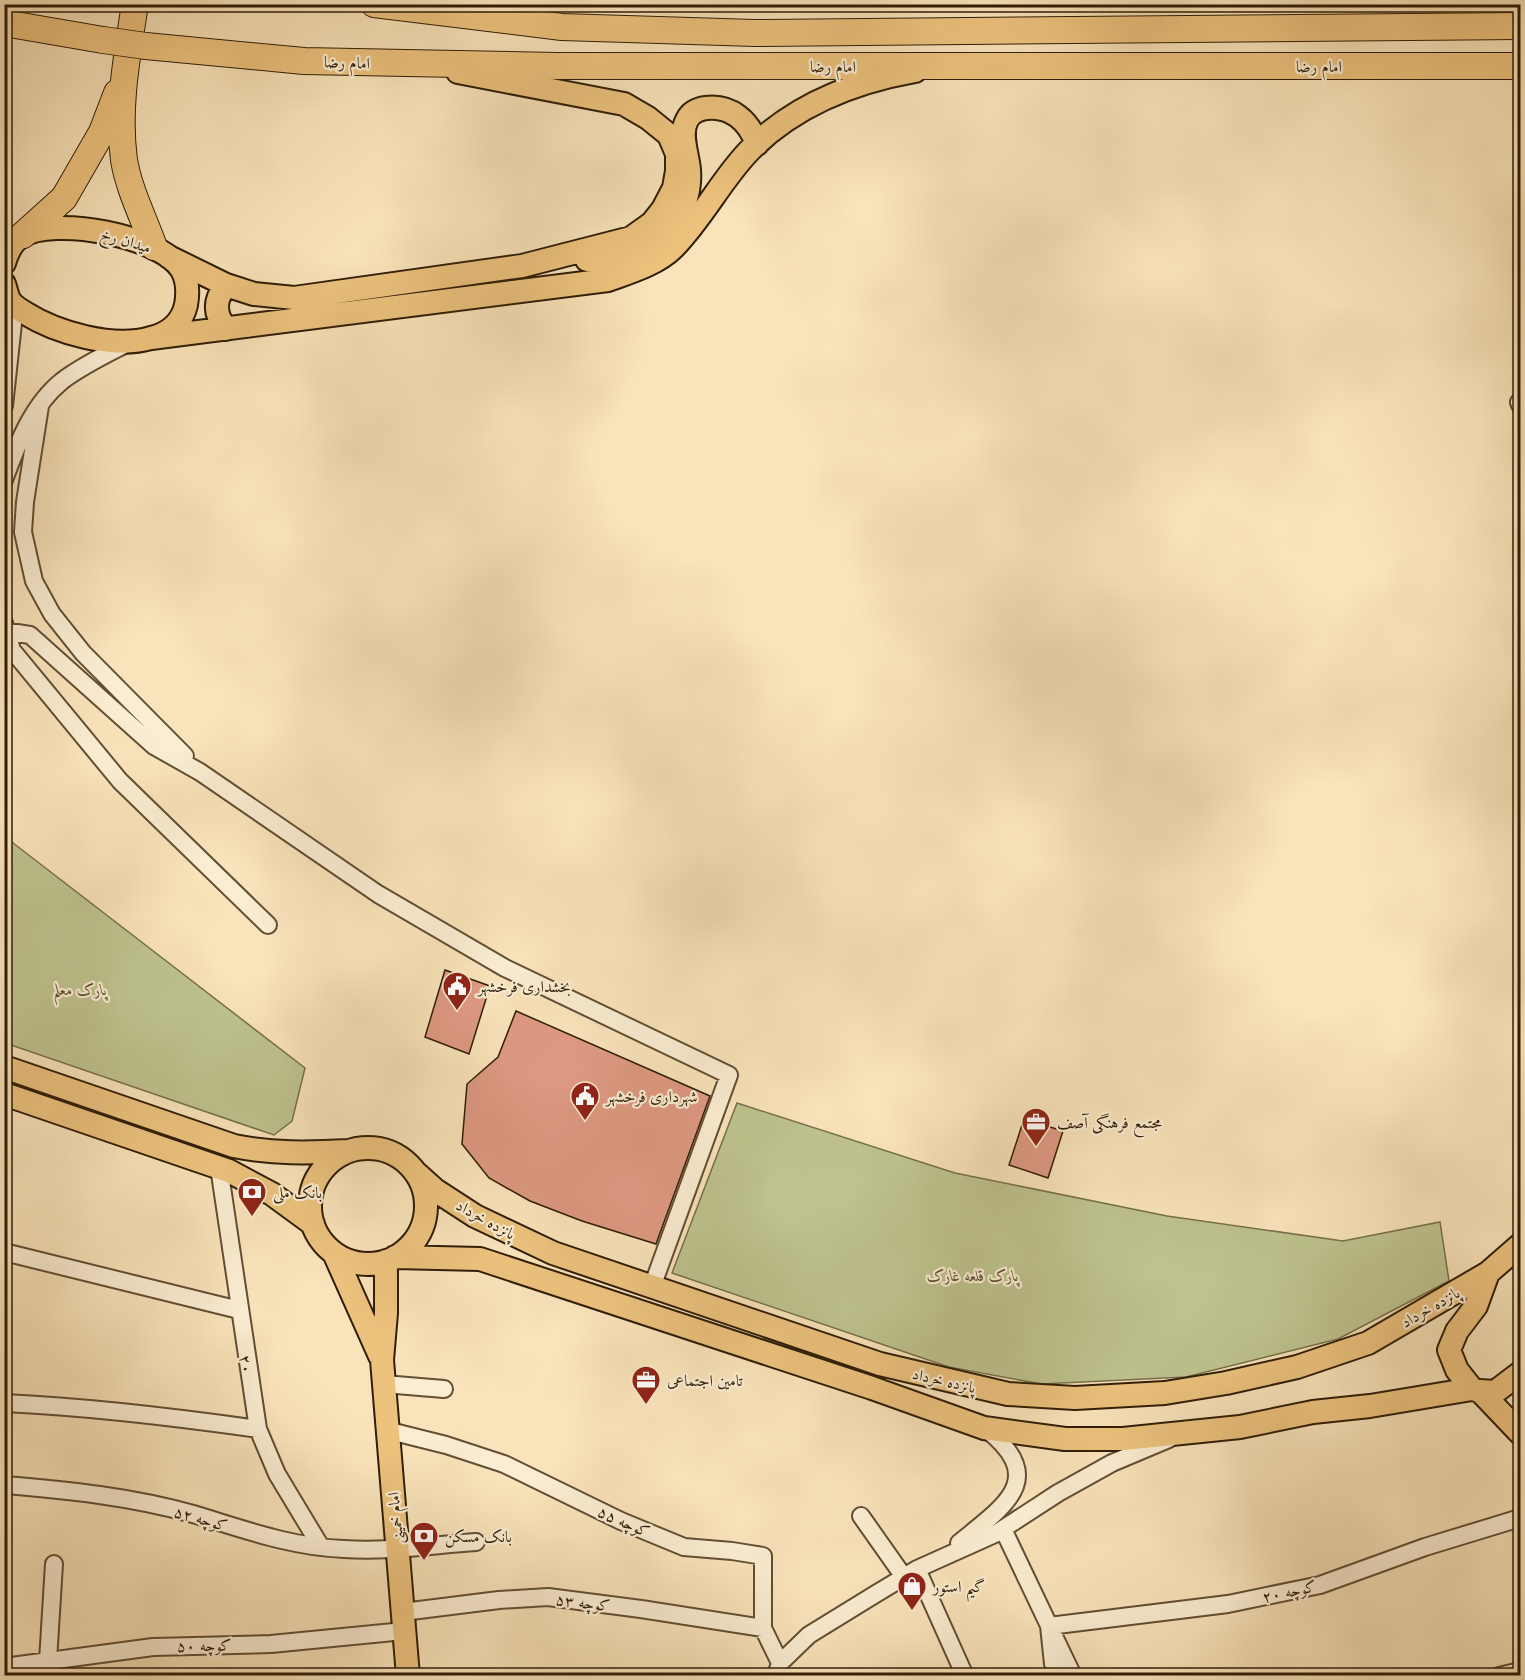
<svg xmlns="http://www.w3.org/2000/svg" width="1525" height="1680" font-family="'Libre Caslon Text',Amiri,serif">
<rect width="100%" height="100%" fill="#f9e3ba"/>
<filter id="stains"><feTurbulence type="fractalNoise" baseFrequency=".00333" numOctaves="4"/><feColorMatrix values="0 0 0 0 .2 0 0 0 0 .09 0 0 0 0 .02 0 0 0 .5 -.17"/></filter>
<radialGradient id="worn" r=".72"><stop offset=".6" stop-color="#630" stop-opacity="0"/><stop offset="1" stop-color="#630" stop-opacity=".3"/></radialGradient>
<path fill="#bec38f" stroke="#76704b" stroke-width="1.5" d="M 4,836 L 305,1068 L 292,1121 L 274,1135 L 5,1043 Z
M 737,1103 L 955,1173 L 1167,1216 L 1343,1241 L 1440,1222 L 1449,1281 L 1338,1339 L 1186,1377 L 1041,1384 L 949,1367 L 672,1273 Z"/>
<path fill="#de9982" stroke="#2f1d07" stroke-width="1.5" d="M 445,970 L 490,986 L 469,1054 L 425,1037 Z
M 516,1011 L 710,1096 L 656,1244 L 582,1221 L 530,1201 L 489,1178 L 462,1144 L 467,1084 L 498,1057 Z
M 1024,1119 L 1063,1131 L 1048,1178 L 1009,1165 Z"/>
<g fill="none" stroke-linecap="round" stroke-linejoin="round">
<g stroke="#624e34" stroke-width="20">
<path id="minor" d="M 1519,402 L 1520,405
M 4,406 L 15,305
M 40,406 L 25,502 L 23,532 L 34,581 L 52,614 L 83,653 L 185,756
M 4,480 C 17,445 32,405 62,381 C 83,365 107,354 130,342
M 4,623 L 12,650 L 120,781 L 268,925
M 4,631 L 30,635 L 154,746 L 200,772 L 378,894 L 505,968 L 729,1075 L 652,1287
M 219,1167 L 258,1429 L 277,1474 L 321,1547
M 4,1252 L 239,1310
M 384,1384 L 444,1389
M 4,1403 C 89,1407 174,1417 258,1429
M 386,1430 L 446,1445 L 504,1464 L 621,1521 L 684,1547 L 732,1551 L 763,1556 L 763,1628 L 780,1663
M 4,1485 C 68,1490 132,1497 193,1514 C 243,1529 291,1547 344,1549 C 387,1552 432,1545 476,1542
M 861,1516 L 904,1577
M 1003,1529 L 1073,1676
M 959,1543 C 1004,1506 1049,1479 986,1429
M 917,1569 L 965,1676
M 403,1612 L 499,1600 L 548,1597 L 641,1609 L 763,1628
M 48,1661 L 54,1564
M 1053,1664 L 1049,1626 L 1228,1604 L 1320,1585 L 1425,1547 L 1520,1518
M 4,1667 L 153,1647 L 271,1644 L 404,1631
M 776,1676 L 780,1663 L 809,1635 L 874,1595 L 917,1569 L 995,1534 L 1058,1493 L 1112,1463 L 1169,1439
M 1499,1676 L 1520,1671"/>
</g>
<g stroke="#2f1d07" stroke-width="26">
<path id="major" d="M 169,257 L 226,285 L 254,294 L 294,298 L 522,266 L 631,238 L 652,223 L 663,209 L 674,188 L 677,171 L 677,154 L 669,135 L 648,118 L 624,104 L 458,72
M 587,260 C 601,259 619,261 632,256 C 667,244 692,205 689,170 C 688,155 679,134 687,120 C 691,112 698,109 706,108 C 731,105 749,121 757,144
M 4,263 C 7,253 11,243 20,237 C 53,215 162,236 182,270 C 188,281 188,294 186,305 C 182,323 168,334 151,338 C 113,349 57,333 25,313 C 20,310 13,306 10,301 C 7,297 6,289 4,284
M 226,329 C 214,314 214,300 226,285
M 151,338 L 608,280 C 630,272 657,264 673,248 C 702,219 721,180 749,151 C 793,106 853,82 915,71
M 4,1067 L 234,1146 C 273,1154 309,1153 349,1151
M 4,1094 L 229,1171 L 272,1194 L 313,1224
M310 1206a58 58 0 1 1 116 0a58 58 0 1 1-116 0Z
M 415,1172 L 435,1190 L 475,1216 L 553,1253 L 880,1364 L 1008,1394 L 1075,1398 L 1165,1393 L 1226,1383 L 1297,1367 L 1368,1343 L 1488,1273
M 1520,1245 L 1488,1273 L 1476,1306 L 1457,1331 L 1449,1350 L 1457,1370 L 1472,1389 L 1480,1391 L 1495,1392 L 1520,1373
M 334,1253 L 380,1356
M 395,1257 L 480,1259 L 872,1388 L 984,1428 L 1065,1439 L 1123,1439 L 1240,1427 L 1313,1412 L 1370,1406 L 1472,1389
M 386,1261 L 386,1313 L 382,1360 L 408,1676
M 1480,1391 L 1520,1433"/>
</g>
<g stroke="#2f1d07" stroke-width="28">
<path id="highway" d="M 135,4 C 127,56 117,108 124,160 C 129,190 144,219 154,247
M 374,4 L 562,27 L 755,33 L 1520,26
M 4,23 L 103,40
M 146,46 L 304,61 L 558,66 L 1520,66
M 23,235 L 64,198 L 102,132 L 117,93"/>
</g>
<use href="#minor" stroke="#fbedd2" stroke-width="16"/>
<use href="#major" stroke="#ecc27d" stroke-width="22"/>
<use href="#highway" stroke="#ecc27d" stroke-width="26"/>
<g stroke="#2f1d07" stroke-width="28" stroke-linecap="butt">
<path id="highway-bridge" d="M 103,40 L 146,46"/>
</g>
<use href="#highway-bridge" stroke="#ecc27d" stroke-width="26"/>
</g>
<defs>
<g id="civic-pin" transform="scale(1.5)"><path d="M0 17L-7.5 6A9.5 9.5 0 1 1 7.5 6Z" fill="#8f2418" stroke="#fbedd2"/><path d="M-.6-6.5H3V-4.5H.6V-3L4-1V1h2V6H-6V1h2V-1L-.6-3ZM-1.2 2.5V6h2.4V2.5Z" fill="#fff"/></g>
<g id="office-pin" transform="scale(1.5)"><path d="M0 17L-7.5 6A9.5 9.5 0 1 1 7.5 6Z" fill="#8f2418" stroke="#fbedd2"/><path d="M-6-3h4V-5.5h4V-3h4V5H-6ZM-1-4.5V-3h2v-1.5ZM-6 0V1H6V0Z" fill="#fff"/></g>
<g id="bank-pin" transform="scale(1.5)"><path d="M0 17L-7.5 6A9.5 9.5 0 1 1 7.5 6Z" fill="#8f2418" stroke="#fbedd2"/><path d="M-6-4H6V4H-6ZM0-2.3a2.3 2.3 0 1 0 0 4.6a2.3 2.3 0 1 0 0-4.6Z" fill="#fff"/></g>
<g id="shop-pin" transform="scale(1.5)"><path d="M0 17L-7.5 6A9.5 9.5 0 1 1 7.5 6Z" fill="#8f2418" stroke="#fbedd2"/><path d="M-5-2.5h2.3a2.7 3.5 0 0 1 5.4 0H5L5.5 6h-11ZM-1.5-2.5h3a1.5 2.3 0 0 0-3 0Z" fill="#fff"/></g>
</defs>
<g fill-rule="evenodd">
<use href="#civic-pin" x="457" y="986"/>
<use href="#civic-pin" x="585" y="1096"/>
<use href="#office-pin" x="1036" y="1122"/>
<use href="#bank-pin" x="252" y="1192"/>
<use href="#office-pin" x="646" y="1380"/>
<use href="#bank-pin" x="424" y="1536"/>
<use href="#shop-pin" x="912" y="1586"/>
</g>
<g text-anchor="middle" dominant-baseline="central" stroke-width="4.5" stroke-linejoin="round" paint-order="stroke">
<g font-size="16" fill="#2f1d07" stroke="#fbedd2">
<text transform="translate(347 62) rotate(2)">امام رضا</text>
<text x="833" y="66">امام رضا</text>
<text x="1319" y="66">امام رضا</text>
<text transform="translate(126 240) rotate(17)">میدان رخ</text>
<text transform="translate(486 1219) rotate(29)">پانزده خرداد</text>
<text transform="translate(1430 1307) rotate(-30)">پانزده خرداد</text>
<text transform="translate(247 1364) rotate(81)">۲۰</text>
<text transform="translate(944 1380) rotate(13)">پانزده خرداد</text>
<text transform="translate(201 1518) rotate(16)">کوچه ۵۲</text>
<text transform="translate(395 1518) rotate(-95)">امام خمینی</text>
<text transform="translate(624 1521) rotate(24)">کوچه ۵۵</text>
<text transform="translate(1289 1591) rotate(-12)">کوچه ۲۰</text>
<text transform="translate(583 1602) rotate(7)">کوچه ۵۳</text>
<text transform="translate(204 1645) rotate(-1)">کوچه ۵۰</text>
</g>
<g font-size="16" fill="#2f1d07" stroke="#fbedd2" text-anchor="start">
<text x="478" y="986">بخشداری فرخشهر</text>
<text x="606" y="1096">شهرداری فرخشهر</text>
<text x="1057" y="1122">مجتمع فرهنگی آصف</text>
<text x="273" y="1192">بانک ملی</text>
<text x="667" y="1380">تامین اجتماعی</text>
<text x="445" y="1536">بانک مسکن</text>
<text x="933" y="1586">گیم استور</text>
</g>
<g font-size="16" font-style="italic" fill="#5a4f30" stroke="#fbedd2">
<text x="80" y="989">پارک معلم</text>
<text x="973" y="1275">پارک قلعه غارک</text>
</g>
</g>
<rect width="1525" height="1680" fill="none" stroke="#f9e3ba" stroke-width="24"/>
<rect x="6" y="6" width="1513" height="1668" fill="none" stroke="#2f1d07" stroke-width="3"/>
<rect x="12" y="12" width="1501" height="1656" fill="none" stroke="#2f1d07" stroke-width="1.5"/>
<rect width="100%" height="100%" filter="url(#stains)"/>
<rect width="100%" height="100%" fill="url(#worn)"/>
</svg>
